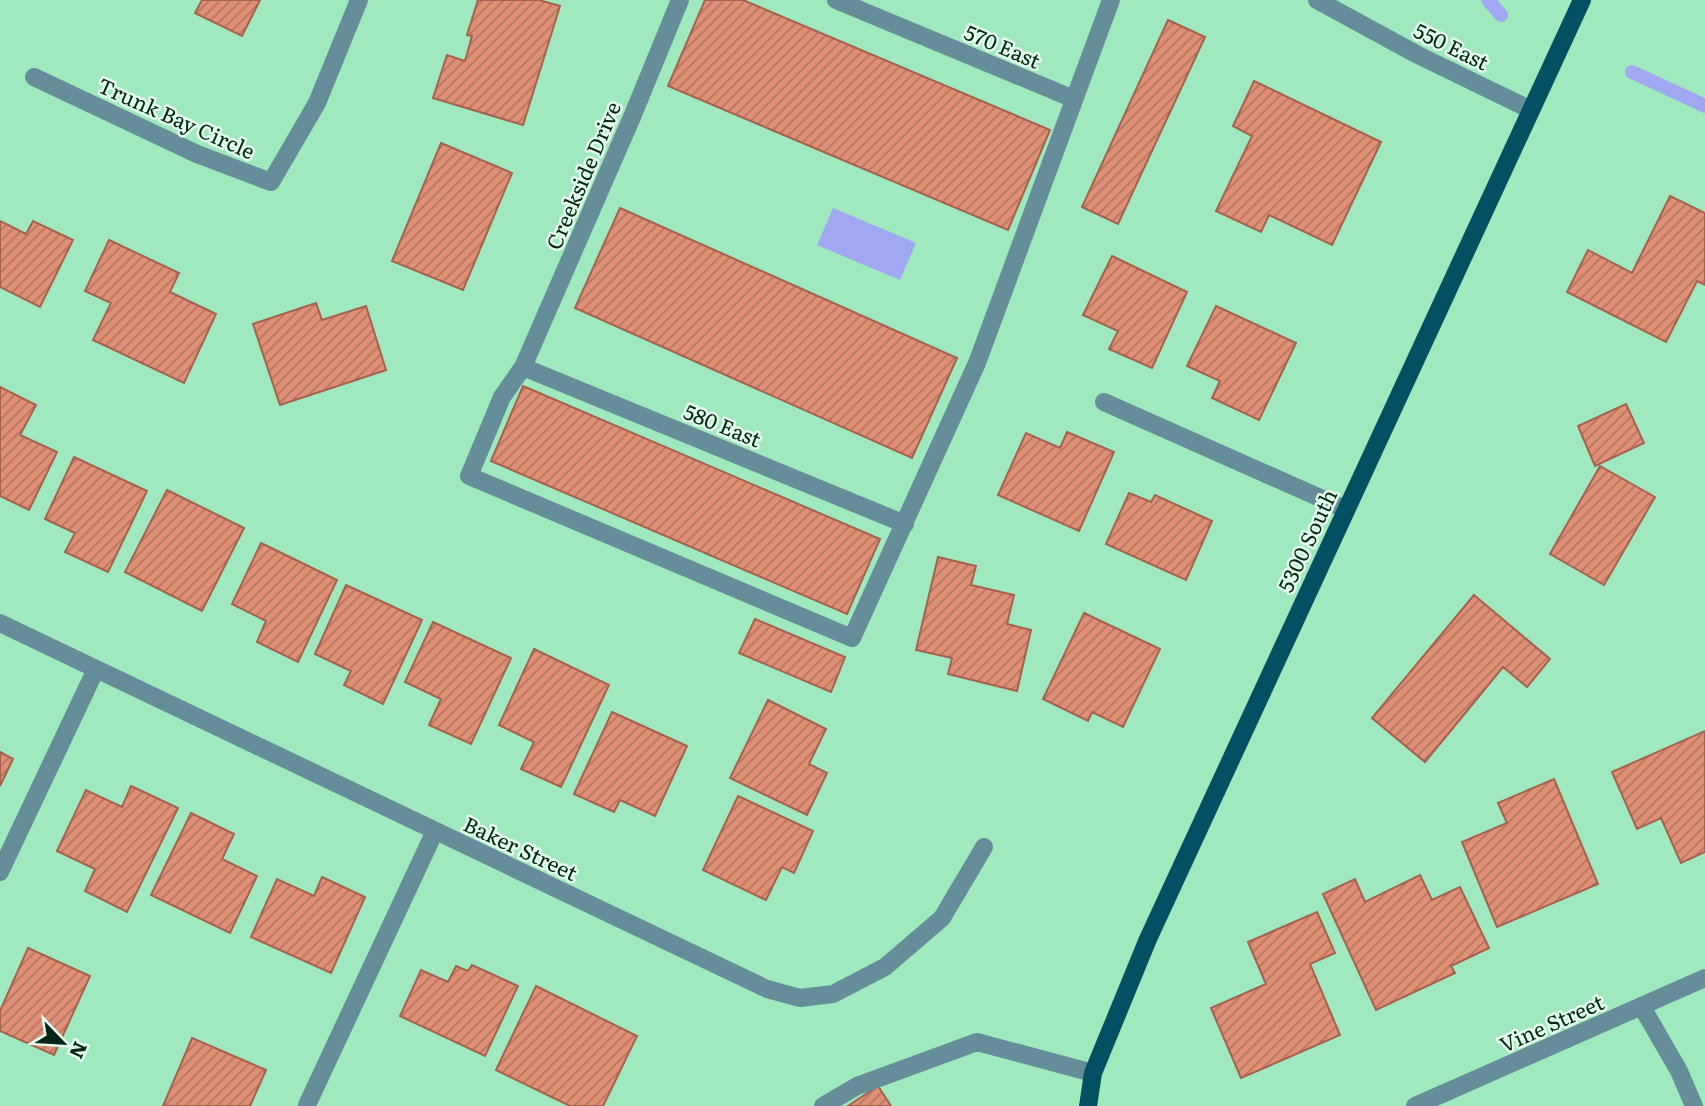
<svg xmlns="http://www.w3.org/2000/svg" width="1705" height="1106" font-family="Literata,serif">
<defs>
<pattern id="building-hatch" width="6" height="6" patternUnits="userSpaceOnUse" patternTransform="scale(1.75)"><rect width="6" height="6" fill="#df8f75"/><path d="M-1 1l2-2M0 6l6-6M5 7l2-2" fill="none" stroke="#b3755f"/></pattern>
</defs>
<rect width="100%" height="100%" fill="#a0e8be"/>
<path fill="#9fa8f0" d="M 833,208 L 916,243 L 900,280 L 817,245 Z"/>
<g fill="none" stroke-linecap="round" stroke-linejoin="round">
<path stroke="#9fa8f0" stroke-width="14" d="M 1488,0 L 1501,15
M 1632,72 L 1705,106"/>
</g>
<path fill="url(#building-hatch)" stroke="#a4624d" stroke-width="2" d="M 202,0 L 260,0 L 242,36 L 195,13 Z
M 478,0 L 539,0 L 560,6 L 523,125 L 433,98 L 447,55 L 465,61 L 472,36 L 467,35 Z
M 705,0 L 743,0 L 1050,130 L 1008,230 L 668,86 Z
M 1168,20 L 1205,37 L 1118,224 L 1082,207 Z
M 1254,81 L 1381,142 L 1332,245 L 1269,215 L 1261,232 L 1216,211 L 1252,136 L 1233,126 Z
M 441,143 L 512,173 L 463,290 L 392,261 Z
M 1670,196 L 1705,213 L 1705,285 L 1697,281 L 1666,342 L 1567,292 L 1588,250 L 1632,273 Z
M 620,208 L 957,358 L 912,458 L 575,308 Z
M 0,221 L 26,234 L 33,221 L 73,240 L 40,307 L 0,287 Z
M 109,240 L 179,273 L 170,292 L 216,314 L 184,383 L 93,340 L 111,303 L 85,291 Z
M 1112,256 L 1187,292 L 1152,368 L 1109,349 L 1118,331 L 1083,315 Z
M 316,303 L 322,320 L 366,306 L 386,370 L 280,405 L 253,324 Z
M 1216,306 L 1296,343 L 1259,420 L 1212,398 L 1220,381 L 1187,366 Z
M 523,386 L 880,539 L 847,614 L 491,461 Z
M 0,387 L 36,405 L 20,435 L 57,452 L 29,510 L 0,496 Z
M 1626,404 L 1644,443 L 1595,466 L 1578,426 Z
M 1067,432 L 1114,452 L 1079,531 L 998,495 L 1026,433 L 1060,448 Z
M 74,457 L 147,491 L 108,572 L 65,552 L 75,533 L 45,519 Z
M 1600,466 L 1655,497 L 1604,585 L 1550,554 Z
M 167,490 L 244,528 L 202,611 L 125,572 Z
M 1129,493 L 1151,502 L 1155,495 L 1212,521 L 1186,580 L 1106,544 Z
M 261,543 L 337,580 L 298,662 L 257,642 L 266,621 L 232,604 Z
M 938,557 L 976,566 L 971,585 L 1014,595 L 1007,624 L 1031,630 L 1017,691 L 948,674 L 952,658 L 916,650 Z
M 346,585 L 422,620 L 383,704 L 344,685 L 351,671 L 315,654 Z
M 1474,595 L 1550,659 L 1527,687 L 1503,667 L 1425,762 L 1372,718 Z
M 1084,613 L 1160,649 L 1123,727 L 1092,712 L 1088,721 L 1043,699 Z
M 755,619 L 845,657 L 831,692 L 739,653 Z
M 433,622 L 511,658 L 471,744 L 429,725 L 441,699 L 405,682 Z
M 534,649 L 609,685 L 561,787 L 521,769 L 534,742 L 499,725 Z
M 768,700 L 826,729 L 809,764 L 827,773 L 807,815 L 730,778 Z
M 612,712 L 687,746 L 655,816 L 620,800 L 614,812 L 574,794 Z
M 1705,731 L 1705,852 L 1681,863 L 1661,818 L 1637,829 L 1612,772 Z
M 0,752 L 13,759 L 0,786 Z
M 1554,779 L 1598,884 L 1497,927 L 1462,842 L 1507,823 L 1498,803 Z
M 131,786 L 178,808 L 127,912 L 85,891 L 95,869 L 57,851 L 86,790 L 122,807 Z
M 738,796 L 813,831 L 794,873 L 782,867 L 766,900 L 703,870 Z
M 191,813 L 234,834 L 222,859 L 257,876 L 230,933 L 151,895 Z
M 1420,875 L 1432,900 L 1460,887 L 1489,948 L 1451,966 L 1455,973 L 1376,1010 L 1323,894 L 1355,879 L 1365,902 Z
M 322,877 L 365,897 L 331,973 L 251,937 L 277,879 L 314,896 Z
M 1317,912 L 1335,953 L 1310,964 L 1340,1035 L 1241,1078 L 1211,1008 L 1266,984 L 1248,942 Z
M 28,948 L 90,976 L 54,1055 L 0,1031 L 0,1011 Z
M 472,965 L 518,986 L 485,1056 L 400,1016 L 421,970 L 448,982 L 456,966 L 468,971 Z
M 536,986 L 637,1036 L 603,1106 L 570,1106 L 496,1070 Z
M 192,1038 L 266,1070 L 250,1106 L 163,1106 Z
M 878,1086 L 891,1106 L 848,1106 Z"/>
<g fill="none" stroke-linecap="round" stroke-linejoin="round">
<path stroke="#668e9a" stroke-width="18" d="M 680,0 L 632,117 L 523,367 L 502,397 L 469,476 L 852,638 L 977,363 L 1111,0
M 836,0 L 1074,99
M 1317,0 L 1418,55 L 1531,110
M 34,77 L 197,154 L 271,182 L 317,103 L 359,0
M 523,367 L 905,524
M 1104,402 L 1345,509
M 0,623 L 767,989 L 800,998 L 833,994 L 885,967 L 942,918 L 984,847
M 0,872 L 96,669
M 1642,1007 L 1679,1071 L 1694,1106
M 307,1105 L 435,831
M 823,1106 L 857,1086 L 977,1042 L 1093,1073
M 1415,1106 L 1705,978"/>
<path stroke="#025061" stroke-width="18" d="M 1088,1106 L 1093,1073 L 1148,939 L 1582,0"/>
</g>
<g text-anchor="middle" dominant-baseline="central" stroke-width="5" stroke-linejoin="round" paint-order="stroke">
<g font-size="21" fill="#072516" stroke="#e2feec">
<text transform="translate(1003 45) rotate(23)">570 East</text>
<text transform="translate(1452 45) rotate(26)">550 East</text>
<text transform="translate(177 117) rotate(24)">Trunk Bay Circle</text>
<text transform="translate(582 175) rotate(-67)">Creekside Drive</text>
<text transform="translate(723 424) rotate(22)">580 East</text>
<text transform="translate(1306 540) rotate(-65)">5300 South</text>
<text transform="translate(521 847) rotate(25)">Baker Street</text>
<text transform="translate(1551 1022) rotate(-24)">Vine Street</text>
</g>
</g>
<g transform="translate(63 1043) rotate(115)" stroke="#e2feec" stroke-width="5" paint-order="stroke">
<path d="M0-5L12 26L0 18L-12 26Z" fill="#072516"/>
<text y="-10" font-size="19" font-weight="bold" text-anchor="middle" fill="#072516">N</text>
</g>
</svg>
